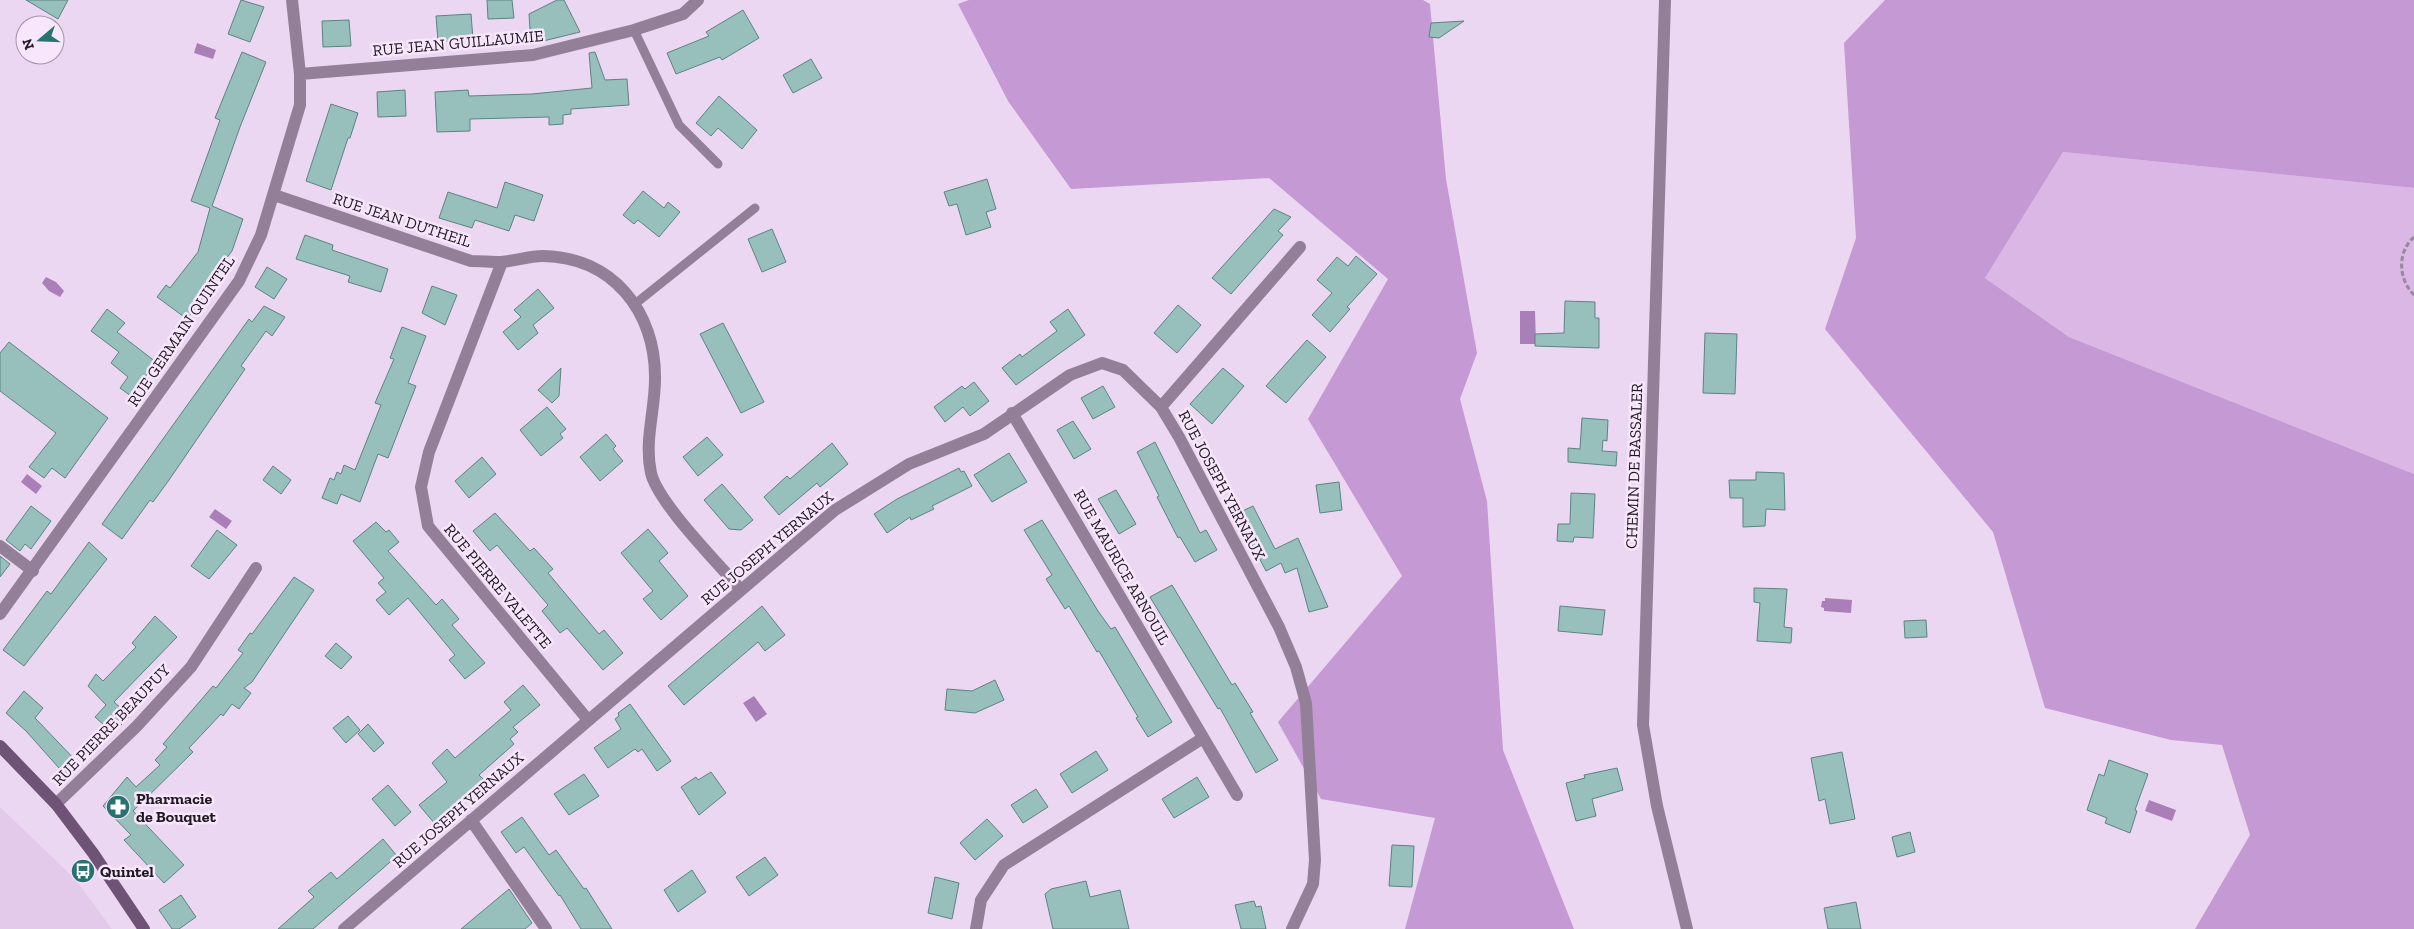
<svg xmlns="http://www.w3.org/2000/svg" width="2414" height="929" font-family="'Zilla Slab',serif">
<rect width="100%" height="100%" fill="#ecd7f2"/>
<path fill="#e3caeb" d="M 0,807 L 75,879 L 112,929 L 0,929 Z"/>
<path fill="#dab7e5" d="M 2063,152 L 2414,188 L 2414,474 L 2069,337 L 1985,278 Z"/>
<path fill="#c599d3" d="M 969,0 L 1423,0 L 1430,4 L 1446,179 L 1477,353 L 1460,399 L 1487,501 L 1503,750 L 1574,929 L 1405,929 L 1435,818 L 1321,799 L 1278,722 L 1402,576 L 1308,419 L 1388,279 L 1269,178 L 1071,189 L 1008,101 L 958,4 Z
M 1885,0 L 2414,0 L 2414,188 L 2063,152 L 1985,278 L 2069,337 L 2414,474 L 2414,929 L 2195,929 L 2250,835 L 2222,745 L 2171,740 L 2045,708 L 1993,532 L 1825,329 L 1856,238 L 1844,43 Z"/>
<path fill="#aa7fb7" d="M 197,43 L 216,50 L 213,59 L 194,53 Z
M 46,277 L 56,282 L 64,291 L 60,297 L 49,291 L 42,283 Z
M 1520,311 L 1535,311 L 1536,344 L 1520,344 Z
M 27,474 L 42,486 L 36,494 L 21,482 Z
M 215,509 L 232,521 L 226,529 L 209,517 Z
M 1825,598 L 1852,600 L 1851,613 L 1824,611 L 1824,608 L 1821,607 L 1822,601 L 1825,601 Z
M 754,696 L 767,714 L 756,722 L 743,703 Z
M 2149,800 L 2176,810 L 2172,821 L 2145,811 Z"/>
<path fill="#97c0bd" stroke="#5c8381" d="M 26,0 L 68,0 L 58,19 Z
M 241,0 L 264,7 L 250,42 L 228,34 Z
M 487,0 L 512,0 L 514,18 L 488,19 Z
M 557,0 L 564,0 L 580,32 L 531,44 L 529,14 Z
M 743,10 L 759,38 L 722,60 L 720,57 L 676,74 L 667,53 L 709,36 L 706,32 Z
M 471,14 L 473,39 L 438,42 L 436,16 Z
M 349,20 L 351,46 L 323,47 L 322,21 Z
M 1464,21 L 1439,38 L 1429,37 L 1431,23 Z
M 242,52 L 266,62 L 240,127 L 212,206 L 243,219 L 232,251 L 204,288 L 208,291 L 187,319 L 157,297 L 166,285 L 170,288 L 198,252 L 210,208 L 191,201 L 220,120 L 215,118 Z
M 595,52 L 605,80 L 627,79 L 629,105 L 571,109 L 571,114 L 563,115 L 563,124 L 549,125 L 549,117 L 470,119 L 470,131 L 437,132 L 435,92 L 468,90 L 469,96 L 532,94 L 592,88 L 589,53 Z
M 811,59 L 822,78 L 793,93 L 783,75 Z
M 405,90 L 406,116 L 378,117 L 377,92 Z
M 719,96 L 757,130 L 742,149 L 718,128 L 711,136 L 696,123 Z
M 331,104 L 358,113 L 350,138 L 348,138 L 331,190 L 306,181 Z
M 987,179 L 996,209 L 986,212 L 991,227 L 966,235 L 957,204 L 949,206 L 944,192 Z
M 505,182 L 543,195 L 534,221 L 515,215 L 509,231 L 475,220 L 472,228 L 439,218 L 448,192 L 497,208 Z
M 643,191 L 664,208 L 668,202 L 680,212 L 659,237 L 638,220 L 634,224 L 623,215 Z
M 1274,209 L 1291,217 L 1278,231 L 1283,235 L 1231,294 L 1212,278 Z
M 772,229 L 786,262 L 762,272 L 748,239 Z
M 305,235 L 333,245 L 332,250 L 388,269 L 381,292 L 348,282 L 350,276 L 296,259 Z
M 1356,256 L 1377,274 L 1347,307 L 1350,309 L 1330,332 L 1312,315 L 1332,293 L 1317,280 L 1337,257 L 1348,266 Z
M 267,267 L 287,279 L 274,299 L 255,287 Z
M 432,286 L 457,295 L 445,325 L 422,313 Z
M 538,289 L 554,308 L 533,325 L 538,333 L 518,350 L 503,332 L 521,317 L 514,310 Z
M 1565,301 L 1595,302 L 1595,318 L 1599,318 L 1599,348 L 1535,346 L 1535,334 L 1564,333 Z
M 1178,305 L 1201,325 L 1177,353 L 1154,333 Z
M 264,306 L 285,317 L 272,336 L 266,331 L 241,366 L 245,369 L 169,480 L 153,502 L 150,500 L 122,539 L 102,524 L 249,319 L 252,322 Z
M 107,309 L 125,323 L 117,332 L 156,362 L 131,396 L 120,388 L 128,377 L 111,363 L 119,352 L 91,331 Z
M 1068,309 L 1085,335 L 1016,385 L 1002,368 L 1020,354 L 1022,357 L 1057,331 L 1050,322 Z
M 723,323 L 764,402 L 741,413 L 700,334 Z
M 402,327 L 426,336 L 408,383 L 416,386 L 388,458 L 378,454 L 360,502 L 341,494 L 337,504 L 322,498 L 330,478 L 334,480 L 337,472 L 341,474 L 344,465 L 355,470 L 381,405 L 375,403 L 394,359 L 390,358 Z
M 1705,333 L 1737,334 L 1735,394 L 1703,393 Z
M 1307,340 L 1326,357 L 1286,403 L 1266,386 Z
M 9,342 L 108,418 L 65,478 L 52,468 L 44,478 L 29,467 L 56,433 L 0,391 L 0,353 Z
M 561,368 L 559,396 L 552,403 L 538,390 Z
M 1223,368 L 1244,386 L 1212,424 L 1190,404 Z
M 974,382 L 989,401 L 970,416 L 963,407 L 945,422 L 934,407 L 962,386 L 965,389 Z
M 1103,386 L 1115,407 L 1093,419 L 1081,398 Z
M 547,407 L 566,429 L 560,434 L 563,438 L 541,456 L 520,430 Z
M 1582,418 L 1608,420 L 1607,441 L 1603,440 L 1602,451 L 1617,452 L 1616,466 L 1568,462 L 1568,448 L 1580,449 Z
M 1073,421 L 1091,449 L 1074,459 L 1057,430 Z
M 606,434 L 616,446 L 613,449 L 623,461 L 600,481 L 580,457 Z
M 707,437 L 723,455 L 698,476 L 683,457 Z
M 1155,442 L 1200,533 L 1206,530 L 1217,550 L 1195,562 L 1180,537 L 1178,538 L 1157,497 L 1159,496 L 1137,452 Z
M 832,443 L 848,464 L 820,487 L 817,483 L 779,515 L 764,497 L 787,476 L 790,479 Z
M 1009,453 L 1027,482 L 992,502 L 974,475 Z
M 482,457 L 496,474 L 469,498 L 455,481 Z
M 273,466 L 291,480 L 281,494 L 263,480 Z
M 959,468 L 961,472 L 964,471 L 972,486 L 932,506 L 934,509 L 911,520 L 910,517 L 887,533 L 874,514 L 897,499 Z
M 1756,472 L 1784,473 L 1785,510 L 1766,509 L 1765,526 L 1743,527 L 1743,498 L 1730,498 L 1729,480 L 1756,480 Z
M 1339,482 L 1342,510 L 1320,513 L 1316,485 Z
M 722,484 L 753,520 L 741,530 L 729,529 L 704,500 Z
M 1116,490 L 1136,524 L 1119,534 L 1098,499 Z
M 1571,493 L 1595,494 L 1593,538 L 1574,537 L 1573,542 L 1557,541 L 1558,524 L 1570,524 Z
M 31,506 L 51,521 L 31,549 L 25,544 L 20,551 L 6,540 Z
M 1253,506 L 1275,549 L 1298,538 L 1328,607 L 1309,612 L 1297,568 L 1285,573 L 1281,563 L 1266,571 L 1236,514 Z
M 495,513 L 530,551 L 534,548 L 553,569 L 548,573 L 599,634 L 604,630 L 623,653 L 603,670 L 567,628 L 560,633 L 542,611 L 548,605 L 497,545 L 490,551 L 473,531 Z
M 1042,520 L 1098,611 L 1111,629 L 1115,627 L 1172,722 L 1148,737 L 1136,718 L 1138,717 L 1099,651 L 1097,652 L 1069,606 L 1065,609 L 1046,579 L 1052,575 L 1024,530 Z
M 376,522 L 386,532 L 389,530 L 399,542 L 388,551 L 436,605 L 442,599 L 459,619 L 452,625 L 485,663 L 465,679 L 449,660 L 455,655 L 408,598 L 389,615 L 376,600 L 386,592 L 378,583 L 384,578 L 353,541 Z
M 648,529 L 668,553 L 659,561 L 688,596 L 661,620 L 643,599 L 653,591 L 621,553 Z
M 217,530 L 237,545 L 209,579 L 191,566 Z
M 89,542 L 107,559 L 24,666 L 3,650 L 47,591 L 51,594 Z
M 0,556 L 10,564 L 0,577 Z
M 294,577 L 314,590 L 252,682 L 244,688 L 251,693 L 239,709 L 232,704 L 223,716 L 221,714 L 189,748 L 193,752 L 133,811 L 184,865 L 164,883 L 124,840 L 131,835 L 103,806 L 127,777 L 136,787 L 160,765 L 155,760 L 167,747 L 163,744 L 213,686 L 216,688 L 243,653 L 238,650 L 250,633 L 252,634 Z
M 1172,585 L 1232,685 L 1235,683 L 1253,712 L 1250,713 L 1278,760 L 1256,773 L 1220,708 L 1218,709 L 1150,597 Z
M 1754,588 L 1787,589 L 1784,627 L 1792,628 L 1791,643 L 1757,641 L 1760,603 L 1754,602 Z
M 762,606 L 785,635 L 765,651 L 758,642 L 684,705 L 668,686 Z
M 1560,606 L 1605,610 L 1602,635 L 1558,631 Z
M 155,616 L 177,637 L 114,702 L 130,716 L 113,733 L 95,717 L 106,705 L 88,686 L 96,674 L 103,681 L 136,647 L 132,643 Z
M 1926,620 L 1927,637 L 1905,638 L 1904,621 Z
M 336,643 L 352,657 L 341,669 L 325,656 Z
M 995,680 L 1004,700 L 975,713 L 945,710 L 947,689 L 972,691 Z
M 523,685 L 540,705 L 513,727 L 518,732 L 510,739 L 514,744 L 479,775 L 485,781 L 435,824 L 419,805 L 447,782 L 432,763 L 447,749 L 455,758 L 511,710 L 504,702 Z
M 24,691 L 43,708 L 35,718 L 80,765 L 67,777 L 26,731 L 6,713 Z
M 630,704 L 671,761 L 657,771 L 642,749 L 638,752 L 635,749 L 608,768 L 594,748 L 621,729 L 615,719 L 619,716 L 618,713 Z
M 348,716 L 360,730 L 346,743 L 333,728 Z
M 368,724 L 384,743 L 374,752 L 358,734 Z
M 1096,751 L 1108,770 L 1072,793 L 1060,774 Z
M 1842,752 L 1855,819 L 1830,824 L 1825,799 L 1819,801 L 1811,758 Z
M 2109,760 L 2148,774 L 2135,810 L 2137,811 L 2130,833 L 2105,823 L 2107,818 L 2087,810 L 2099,774 L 2104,776 Z
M 1617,768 L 1623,790 L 1592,799 L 1596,816 L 1576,821 L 1566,783 L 1585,778 L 1584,775 Z
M 711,772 L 726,793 L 699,815 L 681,787 L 696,777 L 698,780 Z
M 584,774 L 599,796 L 569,815 L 554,794 Z
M 1197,777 L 1209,797 L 1174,818 L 1162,799 Z
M 388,785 L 411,812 L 395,826 L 372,799 Z
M 1036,789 L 1048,807 L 1023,823 L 1011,805 Z
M 522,817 L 549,855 L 556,850 L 584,889 L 586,888 L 612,929 L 581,929 L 560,895 L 559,896 L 524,847 L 516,853 L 501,832 Z
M 987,819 L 1003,836 L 975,860 L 960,843 Z
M 1910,832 L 1915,852 L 1897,857 L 1892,837 Z
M 383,839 L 397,856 L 374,876 L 313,929 L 278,929 L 314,897 L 308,891 L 331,872 L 337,879 Z
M 1392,845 L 1414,846 L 1412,887 L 1389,886 Z
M 765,857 L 778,875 L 749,896 L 736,877 Z
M 692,870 L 706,892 L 678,912 L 664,890 Z
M 935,877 L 959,883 L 952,919 L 928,913 Z
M 1086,881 L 1090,897 L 1120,890 L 1129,929 L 1053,929 L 1045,894 L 1051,889 Z
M 509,889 L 532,923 L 525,929 L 461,929 Z
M 181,895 L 196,917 L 179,929 L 172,929 L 159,910 Z
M 1254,901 L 1256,907 L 1261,906 L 1266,929 L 1241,929 L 1235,905 Z
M 1856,902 L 1861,929 L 1828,929 L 1824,908 Z"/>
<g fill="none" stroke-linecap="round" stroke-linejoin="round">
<path stroke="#97889c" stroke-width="3" stroke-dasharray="5 2.5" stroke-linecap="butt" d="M 2414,237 C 2397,252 2398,279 2414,295"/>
<path stroke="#938098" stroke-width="9" d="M 634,30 L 679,125 L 718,164
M 635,304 L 755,208"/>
<path stroke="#938098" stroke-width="12" d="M 1665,0 L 1643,725 L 1657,806 L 1687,929
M 300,74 L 533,55 L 634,30 L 683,14 L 698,0
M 274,195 L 471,261 C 481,261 491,262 501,262 C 515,261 529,256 543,256 C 612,257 656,311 655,379 C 655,411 644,441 651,473 C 658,503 719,564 741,590
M 502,262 L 429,452 L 421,487 L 428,526 L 588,720
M 1161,407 L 1300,247
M 1012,413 L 1237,795
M 0,546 L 33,571
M 0,614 L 239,281 L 261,235 L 300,105 L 300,74 L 292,0
M 56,804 L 137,726 L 191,667 L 256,568
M 471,820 L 546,929
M 344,929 L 835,510 L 909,464 L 984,434 L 1070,375 L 1102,363 L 1123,370 L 1161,407 L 1179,437 L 1279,627 L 1296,667 L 1306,703 L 1315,860 L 1313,884 L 1292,929
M 976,929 L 981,900 L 1004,865 L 1203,738"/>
<path stroke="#6e5376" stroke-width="12" d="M 0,746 L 56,804 L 93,853 L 144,929"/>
</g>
<defs>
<g id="pharmacy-disc" transform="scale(1.25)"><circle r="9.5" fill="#28726f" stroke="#f7e6fc"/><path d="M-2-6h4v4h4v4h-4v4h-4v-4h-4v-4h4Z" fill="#fff"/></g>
<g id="bus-disc" transform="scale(1.25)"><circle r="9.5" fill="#28726f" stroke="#f7e6fc"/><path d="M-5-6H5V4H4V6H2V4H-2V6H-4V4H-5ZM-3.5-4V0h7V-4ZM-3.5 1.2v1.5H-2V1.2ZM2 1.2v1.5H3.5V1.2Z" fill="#fff"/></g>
</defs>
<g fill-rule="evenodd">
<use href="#pharmacy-disc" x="118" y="807"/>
<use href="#bus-disc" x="83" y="871"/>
</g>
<g text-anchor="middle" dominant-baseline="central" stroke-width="5" stroke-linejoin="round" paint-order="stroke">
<g font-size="16" fill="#1f1821" stroke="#f7e6fc">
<text transform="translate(458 43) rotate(-5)">RUE JEAN GUILLAUMIE</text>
<text transform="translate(402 220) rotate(18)">RUE JEAN DUTHEIL</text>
<text transform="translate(181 331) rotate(-56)">RUE GERMAIN QUINTEL</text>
<text transform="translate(1634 466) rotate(-88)">CHEMIN DE BASSALER</text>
<text transform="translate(1222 485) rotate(62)">RUE JOSEPH YERNAUX</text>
<text transform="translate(767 548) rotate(-40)">RUE JOSEPH YERNAUX</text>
<text transform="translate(1122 567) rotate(60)">RUE MAURICE ARNOUIL</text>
<text transform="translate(498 586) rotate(50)">RUE PIERRE VALETTE</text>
<text transform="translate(111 725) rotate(-46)">RUE PIERRE BEAUPUY</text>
<text transform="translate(458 810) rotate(-41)">RUE JOSEPH YERNAUX</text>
</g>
<g font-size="16" font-weight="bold" fill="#1f1821" stroke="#f7e6fc" text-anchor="start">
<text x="136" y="798">Pharmacie<tspan x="136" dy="18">de Bouquet</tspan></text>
<text x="100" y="871">Quintel</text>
</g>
</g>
<g transform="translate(40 40) rotate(251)"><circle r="24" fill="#f7e6fc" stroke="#a194a4"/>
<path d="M0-4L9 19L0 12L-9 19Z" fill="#28726f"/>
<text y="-8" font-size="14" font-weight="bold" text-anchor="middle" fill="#1f1821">N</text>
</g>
</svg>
